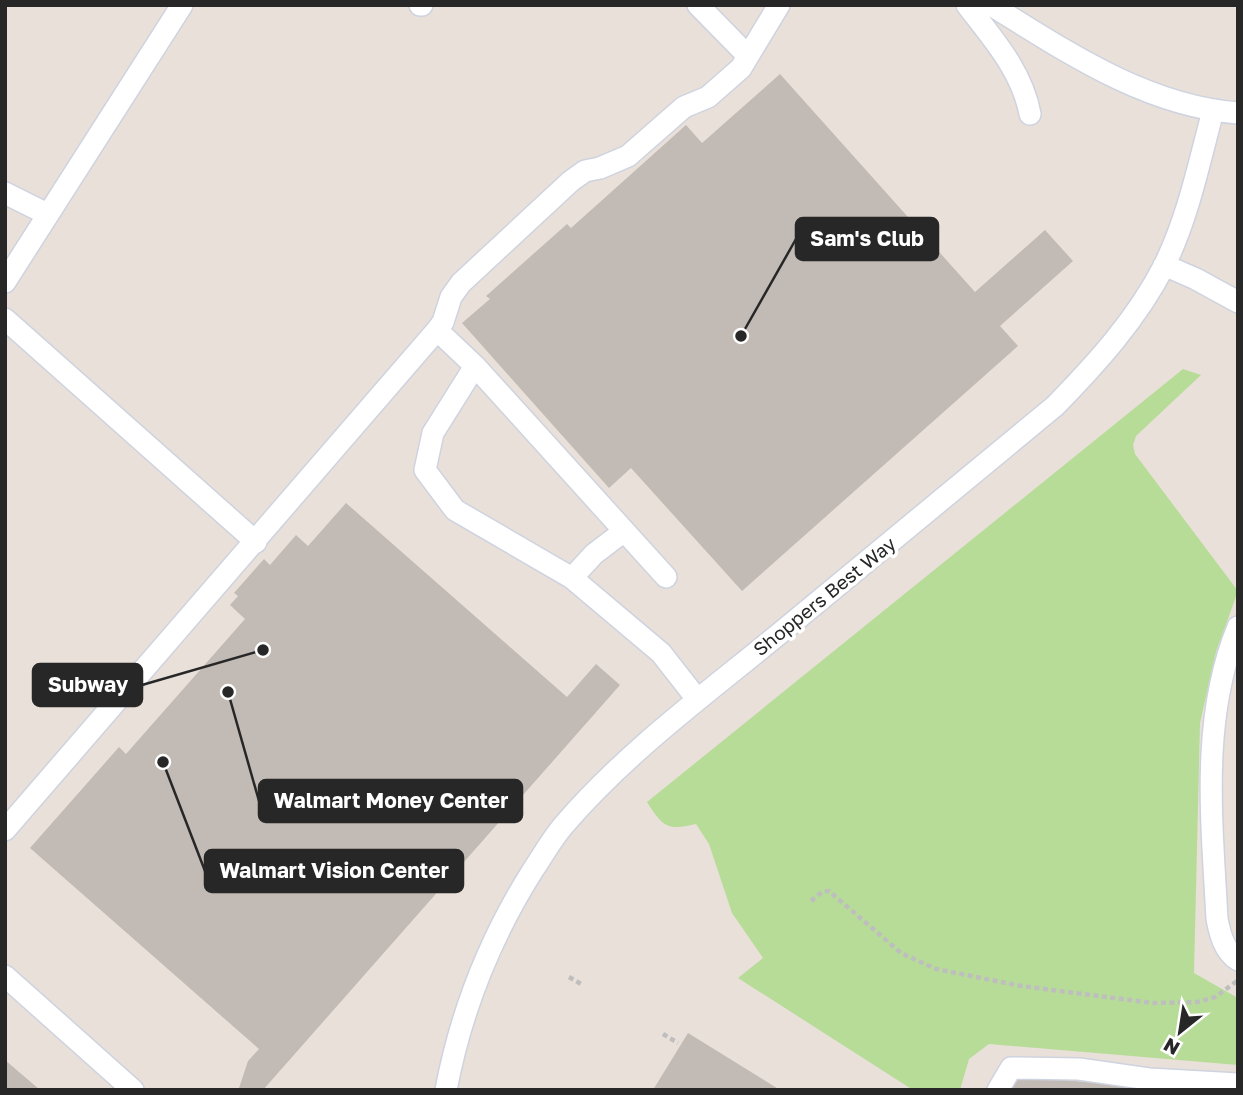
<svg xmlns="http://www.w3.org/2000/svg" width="1243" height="1095" font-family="'Golos Text',sans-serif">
<rect width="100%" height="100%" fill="#e9e0d9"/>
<path fill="#b7dc98" d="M 1183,369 L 1201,375 L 1136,436 L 1133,445 L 1135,454 L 1238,591 L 1216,652 L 1200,723 L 1194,973 L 1238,998 L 1238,1065 L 989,1044 L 969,1059 L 960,1090 L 913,1090 L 738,978 L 763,958 L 732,913 L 709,844 L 696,824 C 667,831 663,827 647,802 Z"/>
<path fill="#c1bab5" d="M 780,74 L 975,292 L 1045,230 L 1073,261 L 1000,326 L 1018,346 L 742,591 L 631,468 L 609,488 L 462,323 L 490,299 L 486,296 L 567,224 L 571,228 L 686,125 L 702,143 Z
M 346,503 L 567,697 L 596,664 L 620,685 L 263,1090 L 241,1090 L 239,1088 L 248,1061 L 259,1049 L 30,848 L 119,747 L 126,754 L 245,619 L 230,605 L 238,596 L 234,593 L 264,559 L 270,565 L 296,535 L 308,546 Z
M 688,1033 L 780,1090 L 653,1090 Z
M 5,1060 L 40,1090 L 5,1090 Z
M 1020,1076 L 1129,1086 L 1135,1090 L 1011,1090 Z"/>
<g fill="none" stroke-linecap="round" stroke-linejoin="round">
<g stroke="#ced3df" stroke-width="24">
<path id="minor" d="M 420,5 L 422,5
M 698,5 L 748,56
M 967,5 C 993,39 1022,71 1030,114
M 991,5 C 1067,52 1146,106 1238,113
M 5,193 L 47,214
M 1164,265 L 1196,279 L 1238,302
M 5,282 L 182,5
M 5,319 L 256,542
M 437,330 L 475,366 L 666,577
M 475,366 L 433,433 L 425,470 L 455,510 L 572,578 L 661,653 L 697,699
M 572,578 L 594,554 L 623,532
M 1238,627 C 1200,719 1212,822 1217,919 C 1220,934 1224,951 1238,960
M 5,830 L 437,330 L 443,322 L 451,297 L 461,283 L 571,181 L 585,171 L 600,168 L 628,156 L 684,107 L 708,97 L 741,68 L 779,5
M 5,976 L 133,1090
M 446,1090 C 461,1011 490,938 533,870 C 543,855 552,839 563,826 C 628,750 709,692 785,629 C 875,555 965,481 1055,406 C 1096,364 1137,319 1164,266 C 1188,218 1199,163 1213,111
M 998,1090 L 1011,1068 L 1079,1069 L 1149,1079 L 1238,1084"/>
</g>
<path stroke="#bebebe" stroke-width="4.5" stroke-dasharray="5 3.5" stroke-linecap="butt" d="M 811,901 L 822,892 L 829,891 L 901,953 L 936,969 L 1021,986 L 1153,1003 L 1198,1002 L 1215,997 L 1237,981
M 569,977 L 583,985
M 663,1034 L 678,1043"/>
<use href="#minor" stroke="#fff" stroke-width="21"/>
</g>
<g text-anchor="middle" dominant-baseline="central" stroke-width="7" stroke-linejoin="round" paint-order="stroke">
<g font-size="19" fill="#272727" stroke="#fff">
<text transform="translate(824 596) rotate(-39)">Shoppers Best Way</text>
</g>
</g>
<path fill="none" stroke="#272727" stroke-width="2.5" d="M741 336L796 239M263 650L142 685M228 692L259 801M163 762L205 871"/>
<g fill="#272727" stroke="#fff" stroke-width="2.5">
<circle cx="741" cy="336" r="7"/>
<circle cx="263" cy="650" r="7"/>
<circle cx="228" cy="692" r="7"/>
<circle cx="163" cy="762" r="7"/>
</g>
<g fill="#272727" stroke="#272727" stroke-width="2.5">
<rect x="796" y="218" width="142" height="42" rx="7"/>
<rect x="33" y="664" width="109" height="42" rx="7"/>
<rect x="259" y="780" width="263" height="42" rx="7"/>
<rect x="205" y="850" width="258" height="42" rx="7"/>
</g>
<g font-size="21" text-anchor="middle" font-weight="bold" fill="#fff">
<text x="867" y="246">Sam's Club</text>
<text x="88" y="692">Subway</text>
<text x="391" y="808">Walmart Money Center</text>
<text x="334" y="878">Walmart Vision Center</text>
</g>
<rect width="1243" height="1095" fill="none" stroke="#272727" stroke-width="14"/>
<g transform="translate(1180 1032) rotate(210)" stroke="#ffffff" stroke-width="5" paint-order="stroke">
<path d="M0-5L12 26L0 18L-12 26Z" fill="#272727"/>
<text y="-10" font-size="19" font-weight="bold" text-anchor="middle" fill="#272727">N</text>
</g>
</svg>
